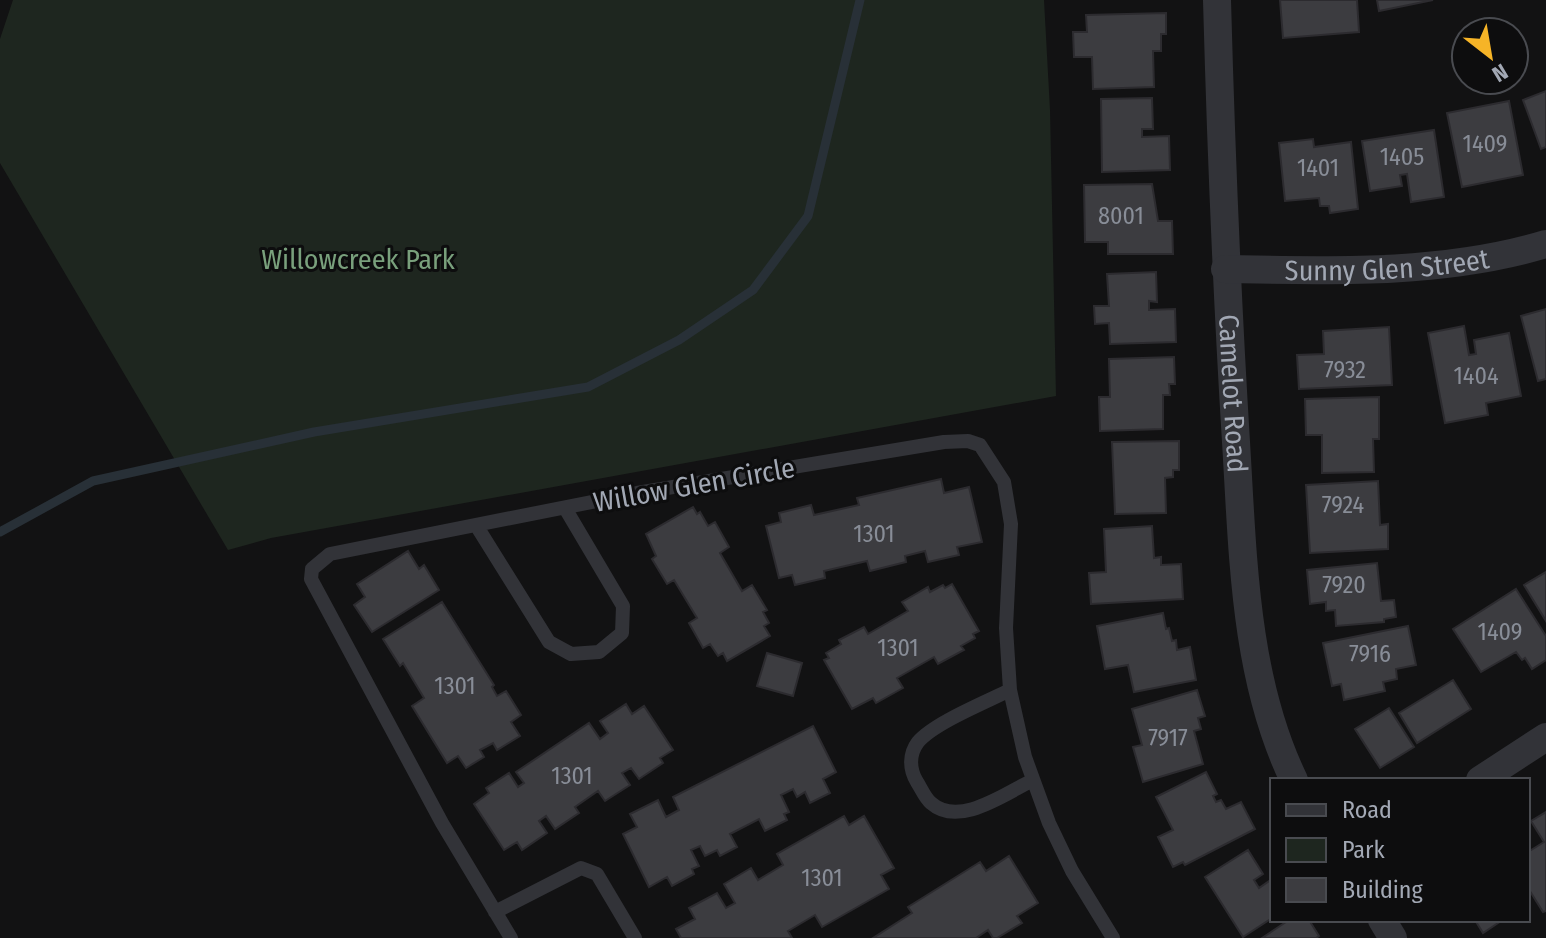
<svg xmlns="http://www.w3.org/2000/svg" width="1546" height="938" font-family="'Fira Sans Condensed',sans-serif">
<rect width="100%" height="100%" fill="#121213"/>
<path fill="#1e261f" d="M 13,0 L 1044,0 L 1050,110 L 1056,396 L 271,538 L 228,550 L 0,163 L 0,39 Z"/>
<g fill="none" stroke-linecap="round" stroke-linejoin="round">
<path stroke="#283037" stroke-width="9" d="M 0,532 L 93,481 L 314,432 L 588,387 L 679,340 L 753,290 L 808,216 L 860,0"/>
</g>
<path fill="#3c3c40" stroke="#2c2b2f" stroke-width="2" d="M 1280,0 L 1357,0 L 1359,32 L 1283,38 Z
M 1377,0 L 1433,0 L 1379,11 Z
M 1166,13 L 1166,34 L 1161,34 L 1161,51 L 1153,51 L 1154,87 L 1093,89 L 1092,57 L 1074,57 L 1073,32 L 1087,32 L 1086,15 Z
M 1546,91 L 1546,147 L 1541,149 L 1523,100 Z
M 1152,98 L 1153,129 L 1142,129 L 1142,137 L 1169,136 L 1170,170 L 1102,172 L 1101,99 Z
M 1509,101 L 1523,175 L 1462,187 L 1447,113 Z
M 1434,130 L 1444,197 L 1411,202 L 1407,174 L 1400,175 L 1402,186 L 1370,191 L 1362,141 Z
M 1313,139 L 1314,147 L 1351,142 L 1358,209 L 1330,213 L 1329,206 L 1320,206 L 1319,198 L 1285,201 L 1279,143 Z
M 1152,184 L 1158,221 L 1172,221 L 1173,254 L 1108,254 L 1108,242 L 1085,242 L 1084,185 Z
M 1156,272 L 1157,302 L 1149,301 L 1149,310 L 1175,309 L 1176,342 L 1110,344 L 1109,323 L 1095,324 L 1094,306 L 1109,306 L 1107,274 Z
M 1546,309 L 1546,379 L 1538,381 L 1521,316 Z
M 1464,326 L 1469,355 L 1476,354 L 1474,340 L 1509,333 L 1521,396 L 1486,403 L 1488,415 L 1445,423 L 1428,333 Z
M 1389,327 L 1392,385 L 1299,389 L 1297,355 L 1324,354 L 1323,331 Z
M 1174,357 L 1175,384 L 1169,384 L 1170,395 L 1163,395 L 1163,429 L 1100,431 L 1099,397 L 1110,397 L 1109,359 Z
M 1379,397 L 1379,439 L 1373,439 L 1374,472 L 1322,473 L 1322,435 L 1306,435 L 1305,399 Z
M 1179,441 L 1179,470 L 1173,470 L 1173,477 L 1165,478 L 1166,513 L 1115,514 L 1112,442 Z
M 941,479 L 944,493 L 969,487 L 982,542 L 957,547 L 959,555 L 928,562 L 925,551 L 905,556 L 906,562 L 870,571 L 867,561 L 824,571 L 825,578 L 795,585 L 792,575 L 779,578 L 766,526 L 781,522 L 779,513 L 811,505 L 814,515 L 859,505 L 857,498 Z
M 1378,481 L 1380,525 L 1388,524 L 1388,549 L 1310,553 L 1306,485 Z
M 693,507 L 697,514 L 700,512 L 708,526 L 715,522 L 729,547 L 720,553 L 742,591 L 752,585 L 767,610 L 763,612 L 769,623 L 764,626 L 770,636 L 727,661 L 723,653 L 718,656 L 710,644 L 703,648 L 689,623 L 697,618 L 674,580 L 667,584 L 652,559 L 656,556 L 646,534 Z
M 1152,526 L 1154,558 L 1161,557 L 1161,565 L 1181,564 L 1183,599 L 1091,604 L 1089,573 L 1106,572 L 1104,529 Z
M 408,551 L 419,569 L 424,565 L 439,590 L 372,632 L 354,605 L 365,597 L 357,584 Z
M 1377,563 L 1381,601 L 1394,600 L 1396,617 L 1384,619 L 1384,622 L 1336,626 L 1335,610 L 1326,611 L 1326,602 L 1310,604 L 1307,570 Z
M 1546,572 L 1546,621 L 1524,585 Z
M 952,584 L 979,631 L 973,634 L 975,638 L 961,646 L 964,650 L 938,664 L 934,657 L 897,678 L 903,688 L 876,703 L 873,698 L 852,709 L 824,660 L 829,658 L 826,653 L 841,644 L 839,640 L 864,627 L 868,634 L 908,611 L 902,602 L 928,587 L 930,592 L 943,585 L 945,588 Z
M 1516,589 L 1546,636 L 1546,660 L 1532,669 L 1525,658 L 1522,660 L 1516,652 L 1481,672 L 1453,629 Z
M 442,602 L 494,685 L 492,687 L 497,696 L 506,691 L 521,715 L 511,722 L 520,736 L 497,750 L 493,743 L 480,750 L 484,757 L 466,768 L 458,756 L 447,763 L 412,706 L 424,698 L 403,663 L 400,666 L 383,639 Z
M 1163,613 L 1166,629 L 1169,628 L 1172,641 L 1176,640 L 1177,650 L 1190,647 L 1196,680 L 1134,692 L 1128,665 L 1105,669 L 1097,626 Z
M 1408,626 L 1416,665 L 1396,669 L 1397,679 L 1383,682 L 1385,691 L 1344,700 L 1341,684 L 1332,686 L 1323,643 Z
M 767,653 L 802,663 L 793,696 L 757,686 Z
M 1453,680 L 1471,709 L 1417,743 L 1399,713 Z
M 1197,690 L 1205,716 L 1198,718 L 1201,729 L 1194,731 L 1203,764 L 1143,782 L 1133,747 L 1142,745 L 1132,709 Z
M 626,704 L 632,714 L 644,706 L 673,750 L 660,758 L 663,763 L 639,779 L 631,768 L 622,773 L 630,785 L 605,801 L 598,791 L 575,807 L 579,813 L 555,829 L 546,816 L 539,821 L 547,833 L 522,850 L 517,842 L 504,850 L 474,804 L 489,793 L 486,788 L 509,773 L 518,787 L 524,783 L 516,772 L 589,723 L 600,739 L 608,733 L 600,721 Z
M 1389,708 L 1414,747 L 1380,768 L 1355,729 Z
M 813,726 L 836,772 L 823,779 L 830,793 L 810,803 L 805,792 L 797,797 L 793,789 L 781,795 L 789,812 L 784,814 L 787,820 L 765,831 L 759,819 L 730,834 L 737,847 L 720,856 L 717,850 L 705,856 L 700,846 L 691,850 L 699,866 L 692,869 L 694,874 L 672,886 L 667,877 L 649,887 L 623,834 L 637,827 L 630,814 L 658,800 L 666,817 L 679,810 L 673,797 Z
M 1206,772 L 1217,794 L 1213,796 L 1216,802 L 1221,800 L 1226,809 L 1241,802 L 1255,829 L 1185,865 L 1183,862 L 1173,867 L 1158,837 L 1173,830 L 1156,797 Z
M 1546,812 L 1546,911 L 1543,912 L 1528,888 L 1528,852 L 1544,842 L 1531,821 Z
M 844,816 L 849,825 L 864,816 L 894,868 L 881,875 L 889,889 L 822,927 L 815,915 L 788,931 L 792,938 L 681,938 L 676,929 L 695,919 L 689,908 L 717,893 L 726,908 L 735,903 L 724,884 L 751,868 L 758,880 L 783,865 L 777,854 Z
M 1248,850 L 1263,874 L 1254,880 L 1259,888 L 1272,879 L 1272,918 L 1243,937 L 1205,877 Z
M 1009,856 L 1038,903 L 1017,916 L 1022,923 L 997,938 L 993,938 L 988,930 L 976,938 L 873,938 L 912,913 L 908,907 L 980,862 L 986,871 Z
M 1289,920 L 1309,920 L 1319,936 L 1316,938 L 1262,938 Z
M 1475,920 L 1501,920 L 1501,921 L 1483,933 Z"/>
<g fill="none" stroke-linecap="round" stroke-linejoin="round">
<path stroke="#323338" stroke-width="14" d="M 476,525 L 549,642 L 571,654 L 599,652 L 622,633 L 623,606 L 565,508
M 1010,690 C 986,702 934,723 918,742 C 909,754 909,769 917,782 C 921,788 925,798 931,803 C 959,828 1006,793 1033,780
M 495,912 L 581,868 L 597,874 L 635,938
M 511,938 L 442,823 L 311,579 L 312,569 L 330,554 L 637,493 L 944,442 L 968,441 L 980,445 L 1004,482 L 1011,524 L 1006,628 L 1010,690 L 1025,757 L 1049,823 L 1072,871 L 1113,938"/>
<g stroke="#323338" stroke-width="28">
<path id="s1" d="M 1217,0 C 1221,148 1227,295 1236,442 C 1243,555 1244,677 1294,780"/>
<path id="s2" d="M 1225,269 C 1331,271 1443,275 1546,244"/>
<path d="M 1480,780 L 1546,737"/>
<path d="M 1382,920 L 1393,938"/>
</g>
</g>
<g text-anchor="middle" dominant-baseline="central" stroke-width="6" stroke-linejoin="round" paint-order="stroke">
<g font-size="24" fill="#888d97">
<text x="1485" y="144">1409</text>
<text x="1402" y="157">1405</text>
<text x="1318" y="168">1401</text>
<text x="1121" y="216">8001</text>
<text x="1345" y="370">7932</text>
<text x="1476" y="376">1404</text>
<text x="1343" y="505">7924</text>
<text x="874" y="534">1301</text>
<text x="1344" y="585">7920</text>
<text x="1500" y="632">1409</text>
<text x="898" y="648">1301</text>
<text x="1370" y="654">7916</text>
<text x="455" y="686">1301</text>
<text x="1168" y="738">7917</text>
<text x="572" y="776">1301</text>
<text x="822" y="878">1301</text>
</g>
<g font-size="28" fill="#79a07c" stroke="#0d0d0e">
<text x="358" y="259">Willowcreek Park</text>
</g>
<g font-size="28" fill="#a2a8b4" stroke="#0d0d0e">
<text stroke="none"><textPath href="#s2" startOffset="162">Sunny Glen Street</textPath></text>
<text stroke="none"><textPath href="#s1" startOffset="394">Camelot Road</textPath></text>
<text transform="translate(694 485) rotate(-10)">Willow Glen Circle</text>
</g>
</g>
<rect x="1270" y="778" width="260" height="144" fill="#0d0d0e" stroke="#494b50" stroke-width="2"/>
<rect x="1286" y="804" width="40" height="12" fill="#323338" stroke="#494b50" stroke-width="2"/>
<text x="1342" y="818" font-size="24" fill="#a2a8b4">Road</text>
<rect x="1286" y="838" width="40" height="24" fill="#1e261f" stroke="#494b50" stroke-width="2"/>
<text x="1342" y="858" font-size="24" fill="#a2a8b4">Park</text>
<rect x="1286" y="878" width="40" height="24" fill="#3c3c40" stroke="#494b50" stroke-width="2"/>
<text x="1342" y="898" font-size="24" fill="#a2a8b4">Building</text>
<g transform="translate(1490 56) rotate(149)"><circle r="38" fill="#0d0d0e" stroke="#494b50" stroke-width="2"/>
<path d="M0-6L14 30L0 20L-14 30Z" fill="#f6b427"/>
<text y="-12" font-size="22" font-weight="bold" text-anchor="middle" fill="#a2a8b4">N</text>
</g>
</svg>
